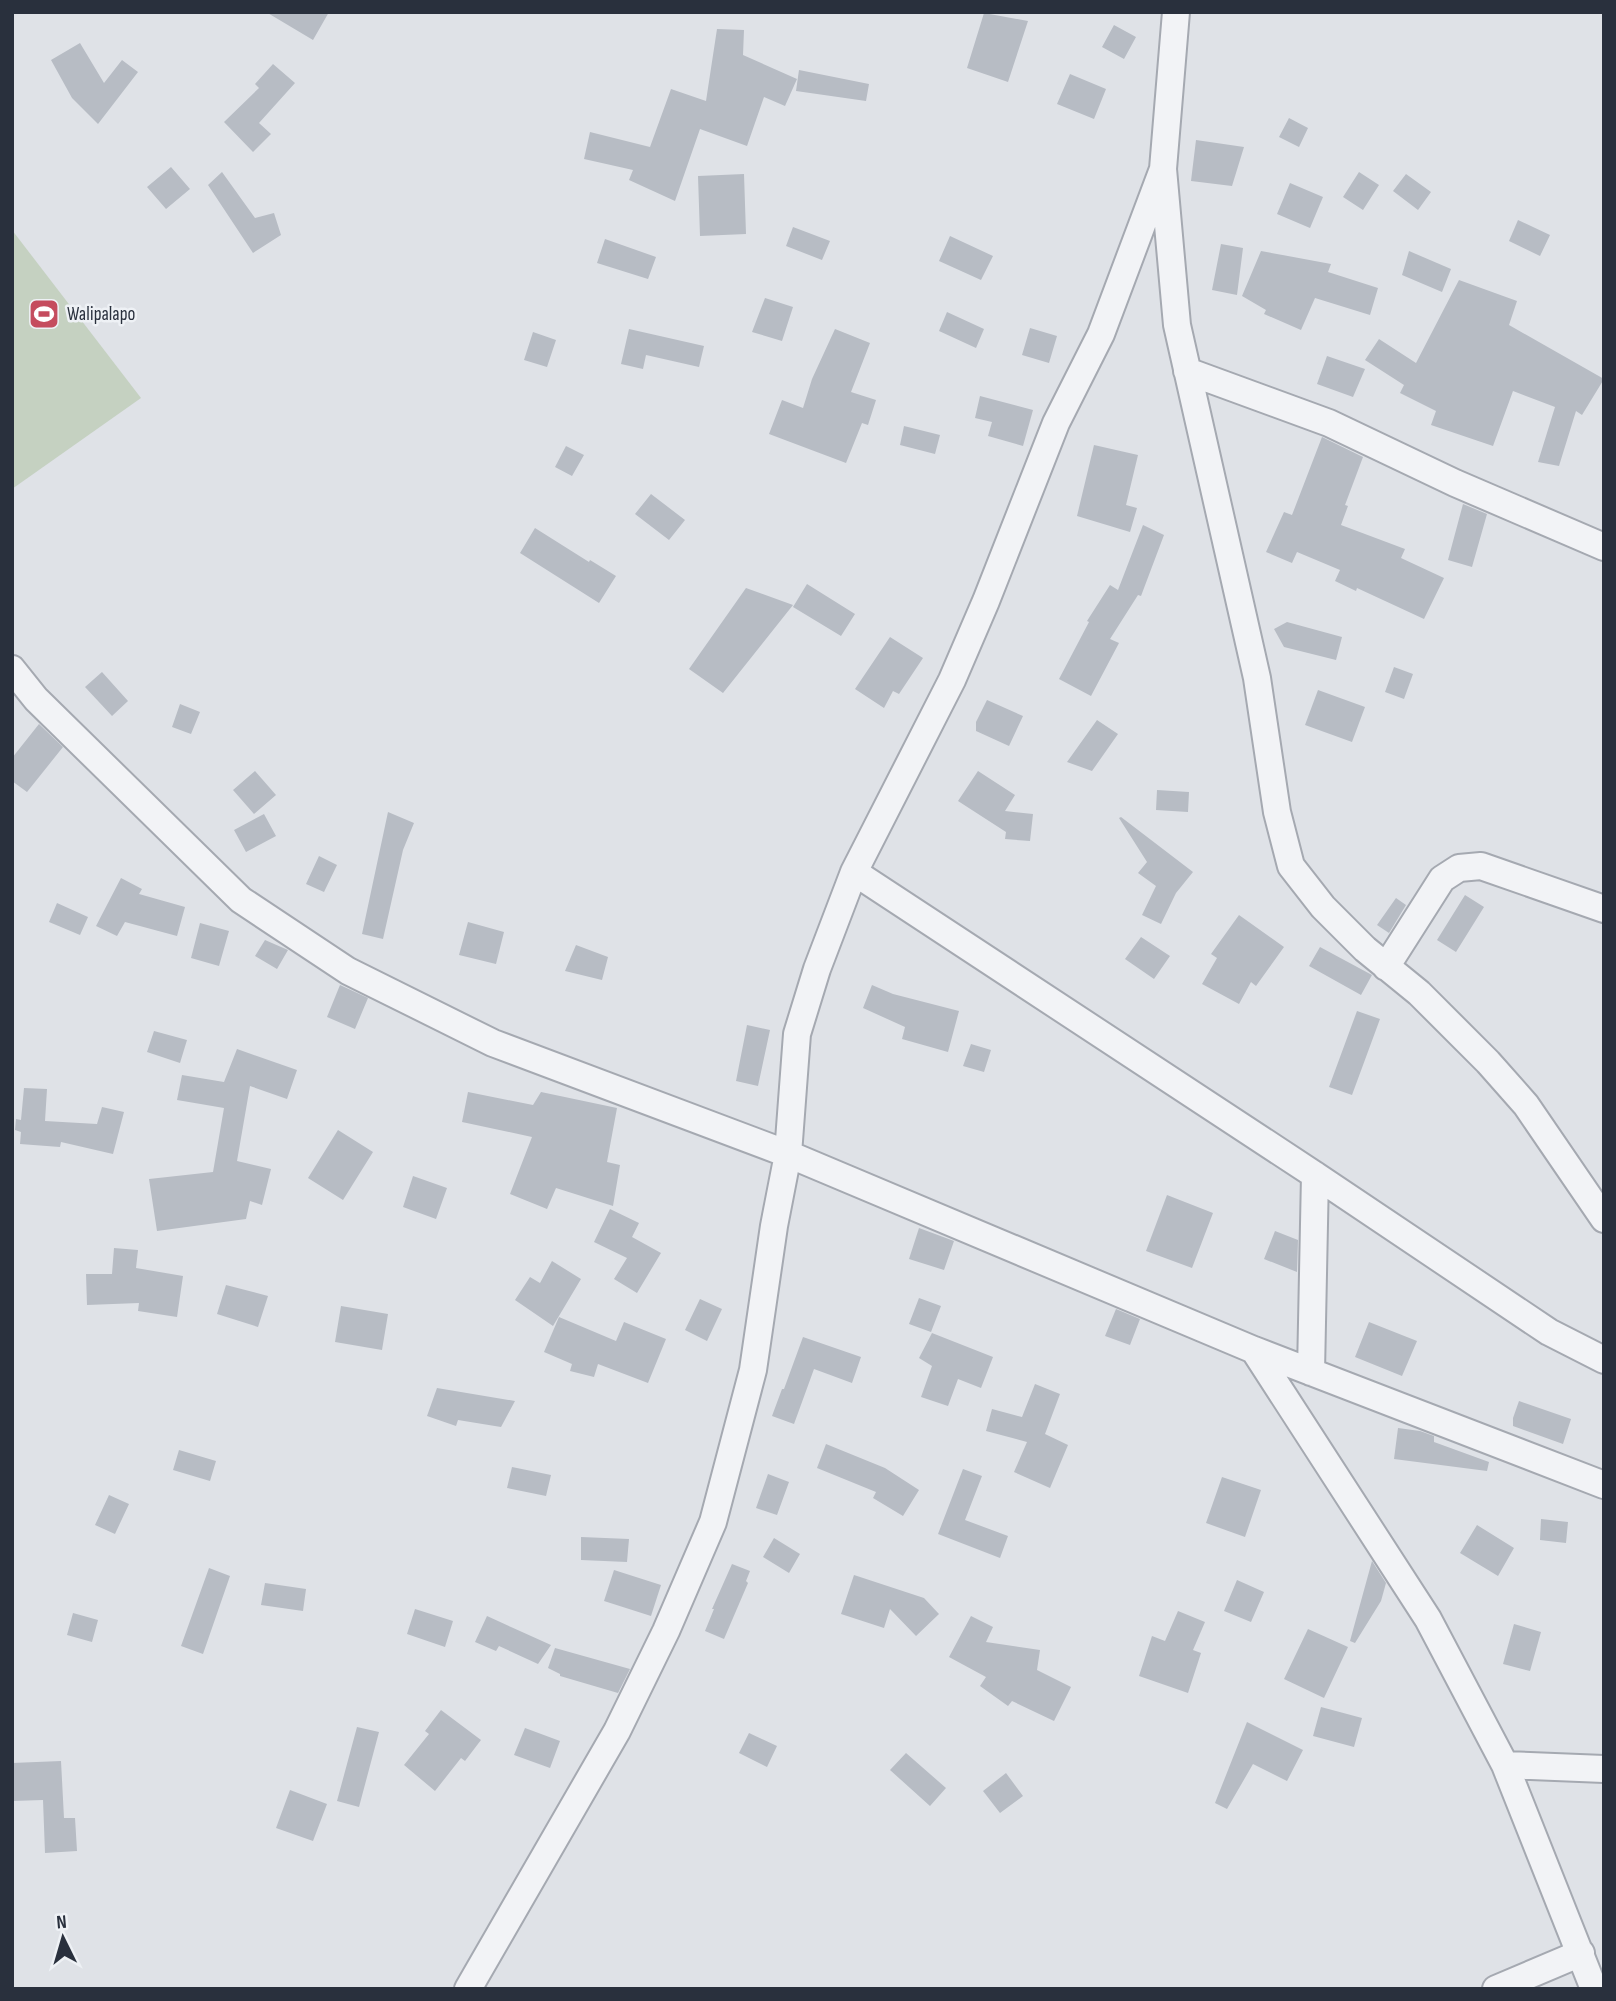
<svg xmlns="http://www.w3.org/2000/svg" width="1616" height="2001" font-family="'Sofia Sans Condensed',sans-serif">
<rect width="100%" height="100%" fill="#dfe2e7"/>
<path fill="#c5d1c1" d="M 12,230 L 141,398 L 12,489 Z"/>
<path fill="#b7bcc4" d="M 266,12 L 329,12 L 313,40 Z
M 984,13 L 1028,21 L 1008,82 L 967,68 Z
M 1114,25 L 1136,37 L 1124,59 L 1102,47 Z
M 717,29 L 744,30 L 743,55 L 797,79 L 785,106 L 764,97 L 747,146 L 700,129 L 675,201 L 629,180 L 633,170 L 584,159 L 590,132 L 650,147 L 671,89 L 706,101 Z
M 80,43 L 104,83 L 122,60 L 138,72 L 98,124 L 72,98 L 51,60 Z
M 273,64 L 295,83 L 259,123 L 271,134 L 253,152 L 224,122 L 259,88 L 255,84 Z
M 799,70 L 869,84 L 866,101 L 796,91 Z
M 1070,74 L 1106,89 L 1094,119 L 1057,104 Z
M 1289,118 L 1308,128 L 1299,147 L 1279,137 Z
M 1196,140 L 1244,147 L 1232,186 L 1191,181 Z
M 171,167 L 190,189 L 166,209 L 147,187 Z
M 222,172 L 255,218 L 274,213 L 281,235 L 253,253 L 208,185 Z
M 1359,172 L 1379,185 L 1363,210 L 1343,197 Z
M 744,174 L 746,234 L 700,236 L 698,176 Z
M 1406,174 L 1431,192 L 1418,210 L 1393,191 Z
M 1290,183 L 1323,197 L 1310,228 L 1277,214 Z
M 1518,220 L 1550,235 L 1540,256 L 1509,241 Z
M 793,227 L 830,241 L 822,260 L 786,246 Z
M 950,236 L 993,256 L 981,280 L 939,261 Z
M 605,239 L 656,257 L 648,279 L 597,263 Z
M 1221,244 L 1243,248 L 1237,295 L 1212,290 Z
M 1261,251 L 1331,264 L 1328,272 L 1378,288 L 1370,315 L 1315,298 L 1301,330 L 1264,314 L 1266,310 L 1242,296 Z
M 1409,251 L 1451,269 L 1442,292 L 1402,275 Z
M 1459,280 L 1517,301 L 1509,325 L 1604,379 L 1582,415 L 1576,411 L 1559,466 L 1538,462 L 1555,407 L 1513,391 L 1493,446 L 1431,425 L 1436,411 L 1400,393 L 1404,385 L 1365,360 L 1379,339 L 1416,363 Z
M 765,298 L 793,307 L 782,341 L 752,332 Z
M 947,312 L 984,329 L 976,348 L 939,331 Z
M 1030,328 L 1057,336 L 1049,363 L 1022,355 Z
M 629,329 L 704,346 L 699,367 L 646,355 L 643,369 L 621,364 Z
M 835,329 L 870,343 L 851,392 L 876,400 L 868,425 L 862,423 L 846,463 L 769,434 L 782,400 L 803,408 L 812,379 Z
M 533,332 L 556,340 L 547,367 L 524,360 Z
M 1327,356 L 1365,369 L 1353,397 L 1317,384 Z
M 980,396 L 1033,410 L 1023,446 L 988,436 L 992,422 L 975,418 Z
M 904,426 L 940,435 L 935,454 L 900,445 Z
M 1322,437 L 1363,457 L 1345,505 L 1348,506 L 1341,525 L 1405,549 L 1401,558 L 1444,578 L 1424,619 L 1357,588 L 1356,591 L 1335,581 L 1340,570 L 1297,552 L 1292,563 L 1266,552 L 1284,512 L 1292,515 Z
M 1094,445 L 1138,455 L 1126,505 L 1137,508 L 1130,532 L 1077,516 Z
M 566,446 L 584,455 L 572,476 L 555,467 Z
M 651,494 L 685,520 L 669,540 L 635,514 Z
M 1463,504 L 1487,514 L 1472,567 L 1448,560 Z
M 1143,525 L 1164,535 L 1141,596 L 1138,595 L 1110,639 L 1119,643 L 1091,696 L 1059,679 L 1089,622 L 1087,621 L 1110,585 L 1118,590 Z
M 535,528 L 589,562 L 590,560 L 616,576 L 599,603 L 520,553 Z
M 807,584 L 855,614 L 841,636 L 793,607 Z
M 746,588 L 793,605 L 723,693 L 689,669 Z
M 1287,622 L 1342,637 L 1336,660 L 1284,647 L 1274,629 Z
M 890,637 L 923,658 L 899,694 L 893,691 L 884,708 L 855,689 Z
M 1394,667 L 1413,674 L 1404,699 L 1385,692 Z
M 102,672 L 128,701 L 112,716 L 85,687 Z
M 1318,690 L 1365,707 L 1352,742 L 1305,725 Z
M 987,700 L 1023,716 L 1009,746 L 976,731 L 976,722 Z
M 180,704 L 200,712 L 191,734 L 172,727 Z
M 1097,720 L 1118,734 L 1092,771 L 1067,762 Z
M 39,724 L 63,747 L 27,792 L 12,781 L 12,758 Z
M 255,771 L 276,795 L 254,814 L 233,790 Z
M 978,771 L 1015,795 L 1005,811 L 1033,814 L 1030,841 L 1005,839 L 1006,832 L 958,801 Z
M 1157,790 L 1189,792 L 1188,812 L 1156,810 Z
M 388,812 L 414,823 L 403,850 L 383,939 L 362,934 Z
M 264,814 L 276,836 L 246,852 L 234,830 Z
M 1121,817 L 1193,872 L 1176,893 L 1161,924 L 1142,915 L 1156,886 L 1138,873 L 1147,862 L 1119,818 Z
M 319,856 L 337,865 L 324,892 L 306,884 Z
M 121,878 L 142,889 L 139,894 L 185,907 L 177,936 L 125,922 L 117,936 L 96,926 Z
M 1465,895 L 1484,907 L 1456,952 L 1437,940 Z
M 1396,898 L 1406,905 L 1389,933 L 1377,925 Z
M 57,903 L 88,917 L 80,935 L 49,922 Z
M 1239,915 L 1284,947 L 1256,986 L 1251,982 L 1239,1004 L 1202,984 L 1217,958 L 1211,954 Z
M 468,922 L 504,932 L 496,964 L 459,955 Z
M 200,923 L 229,931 L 219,966 L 191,958 Z
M 1141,937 L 1170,956 L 1154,979 L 1125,959 Z
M 265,940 L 288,950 L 277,969 L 255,956 Z
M 576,945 L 608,957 L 602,980 L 565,971 Z
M 1320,947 L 1372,975 L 1361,995 L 1309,966 Z
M 340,985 L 368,998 L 355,1029 L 327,1017 Z
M 872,985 L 893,994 L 959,1011 L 948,1052 L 902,1039 L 905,1027 L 863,1008 Z
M 1357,1011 L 1380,1019 L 1352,1095 L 1329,1087 Z
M 747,1025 L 770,1030 L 758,1086 L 736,1081 Z
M 154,1031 L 187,1040 L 180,1063 L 147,1052 Z
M 971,1044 L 991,1050 L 984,1072 L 963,1066 Z
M 237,1049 L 297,1070 L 287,1099 L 250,1086 L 237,1161 L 271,1169 L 262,1205 L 250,1201 L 246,1219 L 157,1231 L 149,1179 L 213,1172 L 224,1108 L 177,1100 L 182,1075 L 224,1082 Z
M 24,1088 L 47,1089 L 45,1121 L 97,1124 L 102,1107 L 124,1112 L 113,1154 L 61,1142 L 60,1147 L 20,1144 L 21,1132 L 15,1130 L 16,1119 L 21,1120 Z
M 468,1092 L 533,1105 L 541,1092 L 617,1108 L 607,1162 L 620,1165 L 613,1206 L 556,1188 L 547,1209 L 510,1194 L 532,1137 L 462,1122 Z
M 338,1130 L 373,1152 L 343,1200 L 308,1178 Z
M 413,1176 L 447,1188 L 436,1219 L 403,1207 Z
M 1167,1195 L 1213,1213 L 1192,1268 L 1146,1251 Z
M 610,1209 L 639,1223 L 632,1237 L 661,1253 L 637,1293 L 614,1279 L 627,1258 L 594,1242 Z
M 919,1228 L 954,1241 L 944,1270 L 909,1259 Z
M 1275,1231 L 1298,1240 L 1297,1272 L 1264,1259 Z
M 114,1248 L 138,1250 L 136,1268 L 183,1276 L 177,1317 L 138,1311 L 139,1303 L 87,1305 L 86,1274 L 112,1274 Z
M 552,1261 L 581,1279 L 553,1326 L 515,1300 L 530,1277 L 540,1283 Z
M 226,1285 L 268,1296 L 258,1327 L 217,1314 Z
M 919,1298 L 941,1306 L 931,1332 L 909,1324 Z
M 700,1299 L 722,1309 L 707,1341 L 685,1330 Z
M 341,1306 L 388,1314 L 382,1350 L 335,1342 Z
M 1116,1309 L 1140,1319 L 1130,1345 L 1105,1336 Z
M 559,1317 L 616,1341 L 624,1322 L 666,1339 L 648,1383 L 598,1364 L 594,1377 L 570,1371 L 572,1364 L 544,1352 Z
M 1369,1322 L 1417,1341 L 1402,1376 L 1355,1357 Z
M 932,1333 L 993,1357 L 981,1388 L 958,1379 L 948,1406 L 921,1397 L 932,1366 L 919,1358 Z
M 803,1337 L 861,1357 L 852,1383 L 814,1369 L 794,1424 L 772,1416 L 782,1389 L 784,1389 Z
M 1035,1384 L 1060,1394 L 1045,1434 L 1068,1445 L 1050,1488 L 1014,1472 L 1027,1442 L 986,1431 L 992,1409 L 1022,1417 Z
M 437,1388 L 515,1401 L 501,1427 L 458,1420 L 456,1426 L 427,1416 Z
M 1519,1401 L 1571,1419 L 1563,1444 L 1513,1426 L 1513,1418 Z
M 1398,1428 L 1420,1431 L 1434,1436 L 1434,1442 L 1489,1462 L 1487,1471 L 1394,1459 Z
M 826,1444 L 885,1468 L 919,1490 L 903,1516 L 873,1498 L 876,1492 L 817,1468 Z
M 179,1450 L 216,1461 L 210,1481 L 173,1470 Z
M 512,1467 L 551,1475 L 546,1496 L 507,1488 Z
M 963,1469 L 982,1476 L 965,1520 L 1008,1536 L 1000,1558 L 938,1534 Z
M 768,1474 L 789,1482 L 777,1515 L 756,1508 Z
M 1222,1477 L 1261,1490 L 1245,1537 L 1206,1523 Z
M 109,1495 L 129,1504 L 115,1534 L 95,1525 Z
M 1541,1519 L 1568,1522 L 1566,1543 L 1540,1540 Z
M 1477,1525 L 1514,1548 L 1498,1576 L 1460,1553 Z
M 581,1537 L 629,1539 L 627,1562 L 581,1560 Z
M 774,1538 L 800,1554 L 789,1573 L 763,1557 Z
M 1372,1561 L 1386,1583 L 1381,1601 L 1355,1643 L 1350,1641 Z
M 732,1564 L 750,1571 L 746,1581 L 748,1583 L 724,1639 L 705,1631 L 714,1609 L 712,1609 Z
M 209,1568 L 230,1576 L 203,1654 L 181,1646 Z
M 614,1570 L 661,1585 L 651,1616 L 604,1601 Z
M 854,1575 L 924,1598 L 939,1614 L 916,1636 L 890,1609 L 884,1628 L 841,1614 Z
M 1237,1580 L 1264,1592 L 1251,1622 L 1224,1611 Z
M 265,1583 L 306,1589 L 303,1611 L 261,1605 Z
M 415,1609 L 453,1621 L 445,1647 L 407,1634 Z
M 1178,1611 L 1205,1622 L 1193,1650 L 1201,1653 L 1188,1693 L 1139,1676 L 1152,1636 L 1165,1641 Z
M 73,1613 L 98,1620 L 92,1642 L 67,1635 Z
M 487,1616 L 511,1627 L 551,1645 L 538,1664 L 499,1646 L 496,1651 L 475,1642 Z
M 971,1616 L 993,1627 L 986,1642 L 1040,1650 L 1037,1670 L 1071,1687 L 1054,1721 L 1012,1701 L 1008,1706 L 980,1686 L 986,1677 L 949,1657 Z
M 1514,1624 L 1541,1632 L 1530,1671 L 1503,1664 Z
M 1308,1629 L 1348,1647 L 1324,1698 L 1284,1679 Z
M 555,1648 L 630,1669 L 618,1693 L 560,1676 L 560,1674 L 548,1668 Z
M 1321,1707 L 1362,1718 L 1354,1747 L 1313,1736 Z
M 441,1710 L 481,1740 L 465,1761 L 461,1758 L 435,1791 L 404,1765 L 429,1734 L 425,1731 Z
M 1247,1722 L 1303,1750 L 1287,1781 L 1253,1764 L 1227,1809 L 1215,1803 Z
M 357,1727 L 379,1732 L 359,1807 L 337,1801 Z
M 525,1728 L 560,1741 L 550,1768 L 514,1755 Z
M 749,1733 L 777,1746 L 767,1767 L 739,1753 Z
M 906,1753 L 946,1788 L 930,1806 L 890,1770 Z
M 61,1761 L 64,1818 L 75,1818 L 77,1851 L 45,1853 L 43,1800 L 12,1801 L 12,1763 Z
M 1006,1773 L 1023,1796 L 1000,1813 L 983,1791 Z
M 290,1790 L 327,1804 L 313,1841 L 276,1828 Z"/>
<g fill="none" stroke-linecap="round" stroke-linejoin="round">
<g stroke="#a5a9b1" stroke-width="30">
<path id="street" d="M 1176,12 L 1163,169 L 1177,325 L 1257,678 L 1277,812 L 1291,866 L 1323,907 L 1365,949 L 1419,993 L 1488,1062 L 1526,1105 L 1604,1219
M 1187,371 L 1329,423 L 1455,483 L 1604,547
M 12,669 L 36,699 L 241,900 L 348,971 L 493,1043 L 788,1154 L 1254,1350 L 1604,1485
M 854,872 L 1315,1175 L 1549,1332 L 1604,1360
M 1386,967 L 1442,879 L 1459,868 L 1481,866 L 1604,909
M 1254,1350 L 1428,1619 L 1505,1765 L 1594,1989
M 1311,1372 L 1315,1175
M 1505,1765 L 1604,1769
M 468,1989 L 617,1731 L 666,1631 L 713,1522 L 753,1370 L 774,1226 L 788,1154 L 797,1034 L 817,969 L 854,872 L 952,680 L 986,601 L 1056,423 L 1101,334 L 1163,169
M 1496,1989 L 1581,1953"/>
</g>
<use href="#street" stroke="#f2f3f6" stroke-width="26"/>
</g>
<defs>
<g id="stadium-square" transform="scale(1.575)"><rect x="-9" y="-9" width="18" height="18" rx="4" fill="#c54c5e" stroke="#eef1f5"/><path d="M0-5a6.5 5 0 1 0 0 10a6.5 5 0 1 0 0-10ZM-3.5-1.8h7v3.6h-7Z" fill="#fff"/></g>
</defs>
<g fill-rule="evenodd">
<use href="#stadium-square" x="44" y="314"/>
</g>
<g text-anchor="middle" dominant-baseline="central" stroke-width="5" stroke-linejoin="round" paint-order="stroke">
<g font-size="19" fill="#29303d" stroke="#eef1f5" text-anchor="start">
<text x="67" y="314">Walipalapo</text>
</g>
</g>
<rect width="1616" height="2001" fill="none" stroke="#29303d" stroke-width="28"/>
<g transform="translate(63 1938) rotate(355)" stroke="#eef1f5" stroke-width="5" paint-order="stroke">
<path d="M0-5L12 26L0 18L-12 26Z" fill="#29303d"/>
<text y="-10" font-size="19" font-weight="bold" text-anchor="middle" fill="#29303d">N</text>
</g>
</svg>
